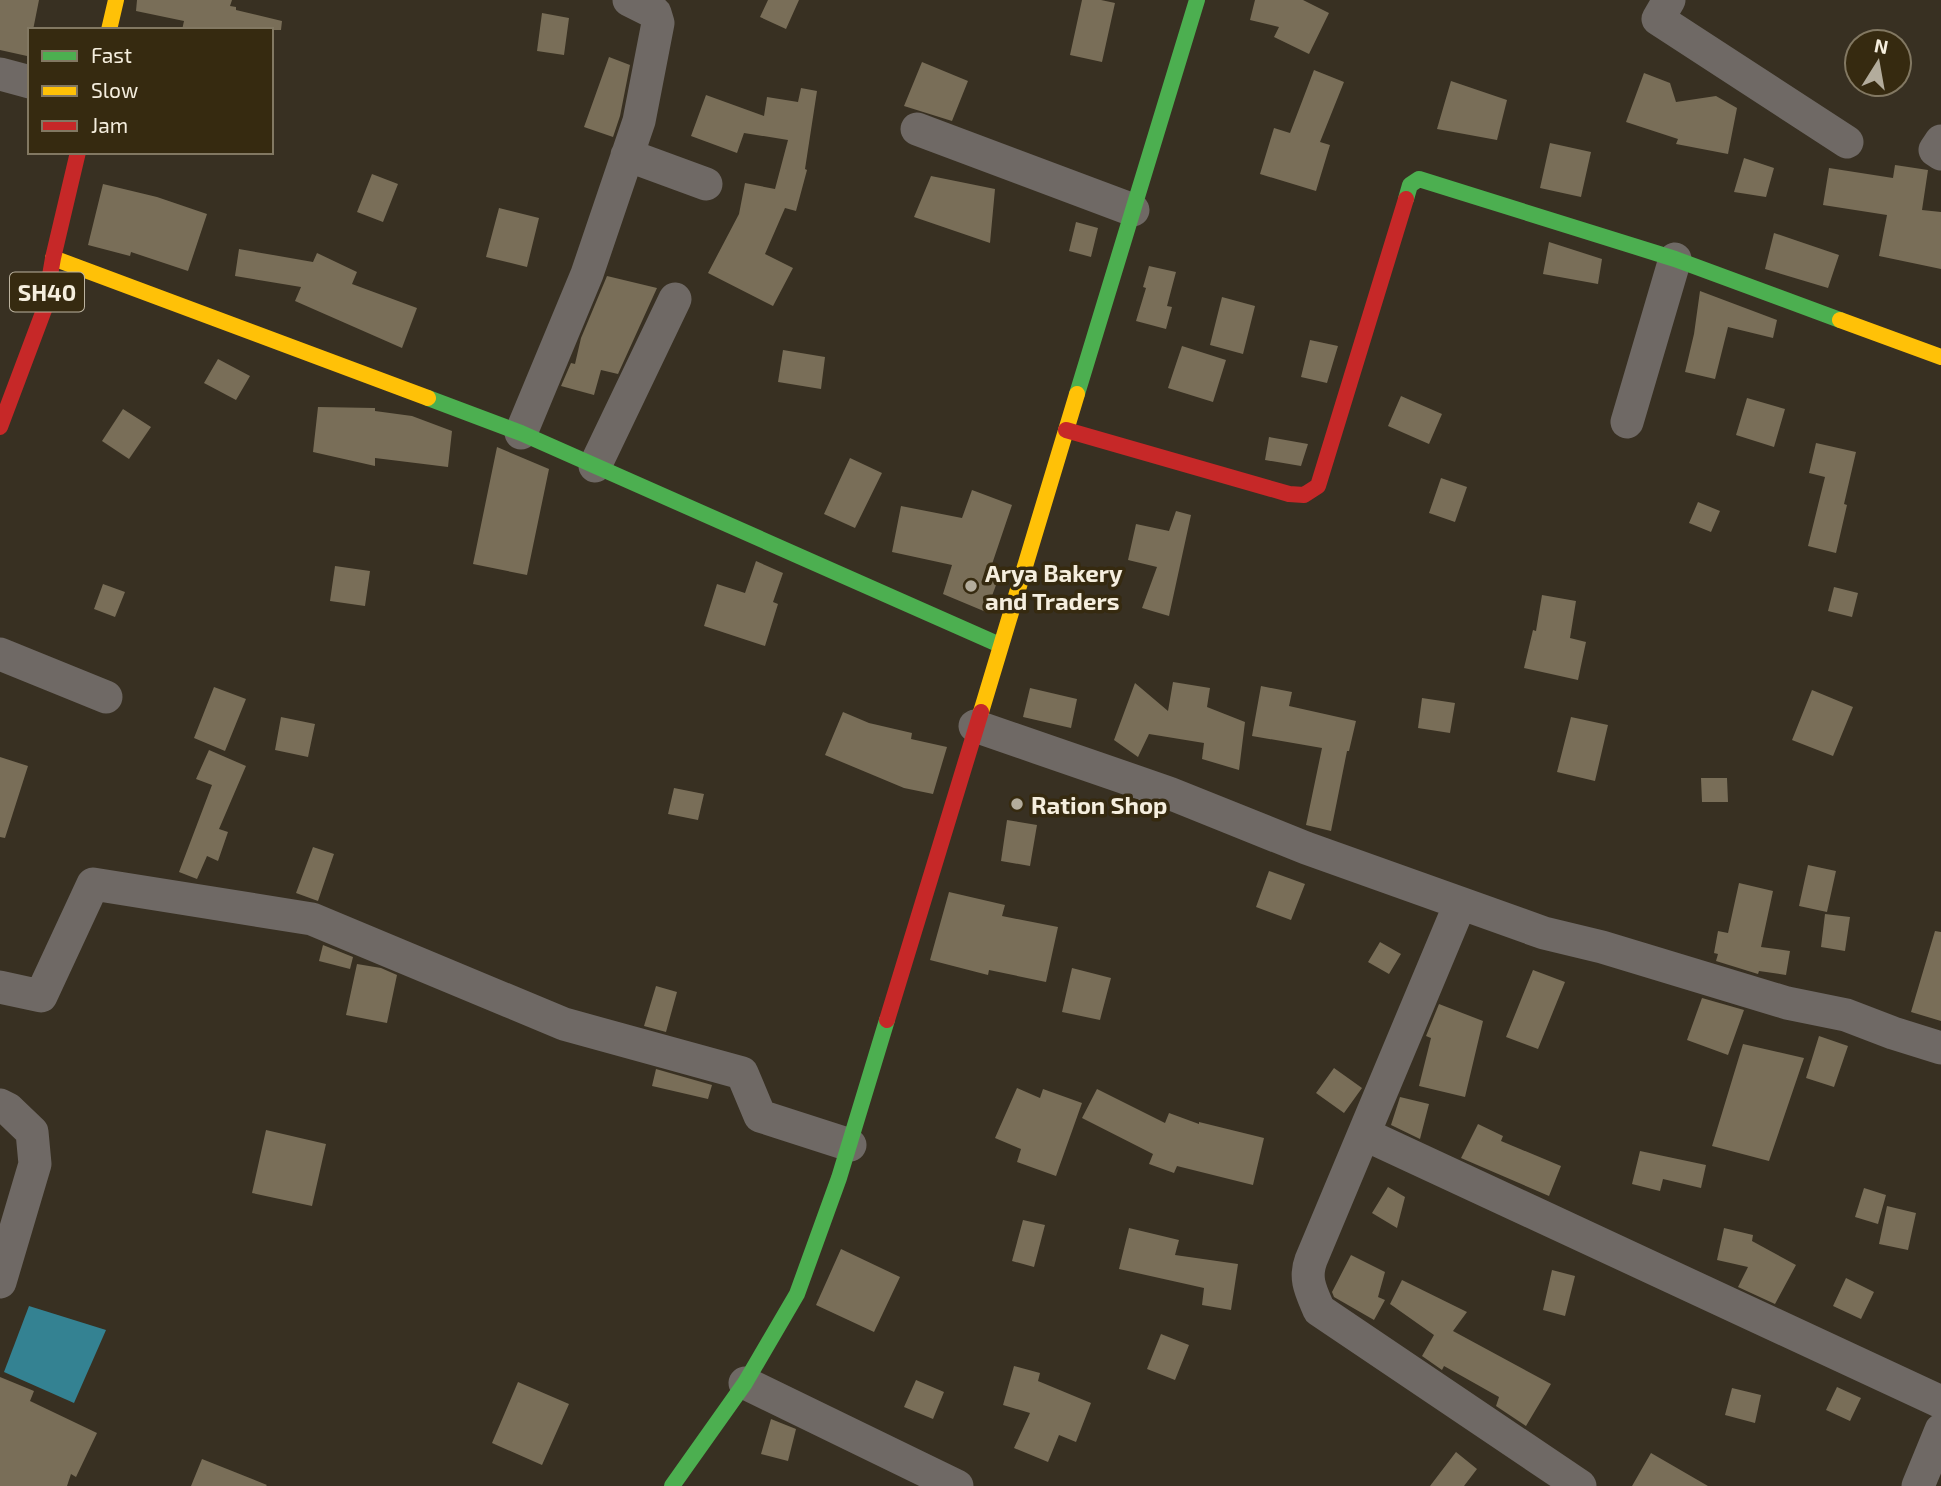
<svg xmlns="http://www.w3.org/2000/svg" width="1941" height="1486" font-family="'Exo 2',sans-serif">
<rect width="100%" height="100%" fill="#383022"/>
<path fill="#348292" d="M 29,1306 L 106,1330 L 74,1403 L 4,1372 Z"/>
<path fill="#796e58" d="M 0,0 L 39,0 L 33,30 L 30,30 L 27,56 L 0,50 Z
M 137,0 L 232,0 L 230,6 L 236,7 L 236,10 L 282,21 L 281,30 L 182,30 L 184,21 L 136,11 Z
M 768,0 L 799,0 L 786,29 L 760,17 Z
M 1082,0 L 1101,0 L 1115,3 L 1102,62 L 1070,55 Z
M 1255,0 L 1303,0 L 1329,13 L 1309,54 L 1274,37 L 1279,27 L 1250,20 Z
M 542,13 L 569,18 L 564,55 L 537,51 Z
M 609,57 L 630,65 L 620,116 L 613,137 L 584,127 Z
M 922,62 L 968,81 L 952,121 L 904,106 Z
M 1314,70 L 1344,82 L 1320,142 L 1330,145 L 1316,191 L 1260,174 L 1274,128 L 1290,133 Z
M 1644,73 L 1670,83 L 1676,102 L 1716,96 L 1737,108 L 1728,154 L 1676,144 L 1678,139 L 1626,122 Z
M 1451,81 L 1507,100 L 1497,140 L 1437,129 Z
M 801,88 L 817,91 L 805,169 L 807,170 L 796,211 L 785,208 L 765,254 L 793,268 L 773,306 L 708,273 L 739,214 L 745,183 L 775,189 L 788,140 L 744,133 L 737,153 L 691,136 L 706,95 L 764,116 L 767,97 L 798,102 Z
M 1550,143 L 1591,152 L 1581,197 L 1540,188 Z
M 1744,158 L 1774,168 L 1766,197 L 1734,192 Z
M 1895,165 L 1928,170 L 1922,210 L 1941,212 L 1941,269 L 1879,256 L 1887,215 L 1823,205 L 1829,168 L 1893,178 Z
M 372,174 L 398,184 L 383,222 L 357,212 Z
M 931,176 L 995,189 L 990,243 L 914,217 Z
M 103,184 L 157,197 L 207,214 L 188,271 L 131,252 L 130,256 L 88,245 Z
M 499,208 L 539,218 L 527,267 L 486,257 Z
M 1076,222 L 1098,228 L 1091,257 L 1069,251 Z
M 1774,233 L 1839,255 L 1828,288 L 1765,269 Z
M 1549,242 L 1602,259 L 1598,284 L 1543,274 Z
M 239,249 L 313,262 L 317,253 L 357,272 L 352,284 L 417,308 L 402,348 L 295,301 L 301,287 L 235,276 Z
M 1149,266 L 1176,272 L 1167,306 L 1172,307 L 1166,329 L 1136,321 L 1146,288 L 1143,287 Z
M 607,276 L 657,288 L 618,374 L 601,370 L 594,395 L 561,386 L 571,363 L 575,364 L 581,338 Z
M 1700,291 L 1777,320 L 1773,338 L 1728,327 L 1715,379 L 1685,372 L 1694,334 Z
M 1222,297 L 1255,306 L 1243,354 L 1210,345 Z
M 1310,340 L 1338,346 L 1327,383 L 1301,377 Z
M 1182,346 L 1226,360 L 1213,402 L 1168,388 Z
M 783,350 L 825,357 L 821,389 L 778,382 Z
M 218,359 L 250,376 L 236,400 L 204,383 Z
M 1401,396 L 1442,414 L 1429,444 L 1388,426 Z
M 1747,398 L 1785,409 L 1774,447 L 1736,435 Z
M 318,407 L 375,408 L 375,411 L 412,416 L 452,431 L 448,467 L 375,458 L 375,466 L 313,452 Z
M 123,409 L 151,427 L 129,459 L 102,441 Z
M 1269,437 L 1308,444 L 1301,466 L 1265,460 Z
M 1816,443 L 1856,452 L 1844,504 L 1847,505 L 1836,553 L 1808,546 L 1825,477 L 1809,473 Z
M 497,447 L 549,469 L 527,575 L 473,564 Z
M 850,458 L 882,473 L 855,528 L 824,514 Z
M 1441,478 L 1467,487 L 1455,522 L 1429,513 Z
M 972,490 L 1012,505 L 989,573 L 999,577 L 986,612 L 943,594 L 952,565 L 892,552 L 901,506 L 962,518 Z
M 1698,502 L 1720,511 L 1711,532 L 1689,523 Z
M 1176,511 L 1191,515 L 1169,616 L 1142,608 L 1157,567 L 1128,560 L 1136,524 L 1169,531 Z
M 756,561 L 783,573 L 773,602 L 778,604 L 765,646 L 704,626 L 717,584 L 745,593 Z
M 335,566 L 370,571 L 365,606 L 330,601 Z
M 103,584 L 125,592 L 115,617 L 94,609 Z
M 1834,587 L 1858,593 L 1852,617 L 1828,611 Z
M 1542,595 L 1576,601 L 1570,638 L 1586,642 L 1578,680 L 1524,668 L 1533,630 L 1536,631 Z
M 1173,682 L 1210,688 L 1207,707 L 1245,722 L 1239,770 L 1202,759 L 1204,743 L 1149,734 L 1138,757 L 1114,740 L 1135,683 L 1168,711 Z
M 1261,686 L 1292,692 L 1289,706 L 1356,721 L 1349,751 L 1347,751 L 1331,831 L 1306,825 L 1322,748 L 1252,736 Z
M 214,687 L 246,699 L 225,751 L 194,738 Z
M 1030,688 L 1077,699 L 1071,728 L 1023,717 Z
M 1812,690 L 1853,707 L 1833,756 L 1792,740 Z
M 1422,698 L 1455,703 L 1450,733 L 1418,728 Z
M 843,712 L 869,723 L 912,733 L 911,739 L 947,747 L 933,794 L 904,788 L 825,755 Z
M 281,717 L 315,724 L 308,757 L 275,750 Z
M 1571,717 L 1608,725 L 1595,781 L 1557,772 Z
M 209,750 L 246,766 L 219,829 L 228,832 L 218,861 L 207,856 L 197,879 L 179,872 L 212,785 L 196,779 Z
M 0,757 L 28,766 L 5,838 L 0,837 Z
M 1701,778 L 1727,778 L 1728,802 L 1702,802 Z
M 674,788 L 704,794 L 698,820 L 668,814 Z
M 1007,820 L 1037,825 L 1030,866 L 1001,861 Z
M 313,847 L 334,854 L 318,901 L 296,893 Z
M 1808,865 L 1836,871 L 1827,912 L 1799,906 Z
M 1269,871 L 1305,884 L 1291,920 L 1256,907 Z
M 1739,883 L 1773,891 L 1761,947 L 1790,951 L 1786,975 L 1759,971 L 1758,974 L 1716,961 L 1718,954 L 1714,953 L 1718,931 L 1728,933 Z
M 949,892 L 1005,905 L 1002,916 L 1058,927 L 1046,982 L 989,970 L 988,975 L 930,960 Z
M 1825,914 L 1850,917 L 1845,951 L 1821,947 Z
M 1935,931 L 1941,932 L 1941,1021 L 1911,1012 Z
M 1380,942 L 1401,954 L 1389,974 L 1368,962 Z
M 323,945 L 353,957 L 350,969 L 319,961 Z
M 357,964 L 381,968 L 397,975 L 387,1023 L 346,1015 Z
M 1072,968 L 1111,978 L 1100,1020 L 1062,1012 Z
M 1533,970 L 1565,982 L 1538,1049 L 1506,1037 Z
M 656,986 L 677,992 L 666,1032 L 644,1026 Z
M 1702,998 L 1744,1010 L 1728,1055 L 1687,1040 Z
M 1439,1004 L 1483,1021 L 1465,1097 L 1419,1086 L 1431,1038 L 1426,1036 Z
M 1819,1036 L 1848,1046 L 1834,1087 L 1806,1078 Z
M 1743,1044 L 1804,1058 L 1769,1161 L 1712,1146 Z
M 1334,1068 L 1362,1088 L 1344,1113 L 1316,1093 Z
M 656,1069 L 712,1085 L 708,1099 L 652,1086 Z
M 1017,1088 L 1040,1098 L 1043,1089 L 1082,1103 L 1056,1176 L 1017,1162 L 1021,1149 L 995,1138 Z
M 1097,1089 L 1165,1123 L 1169,1113 L 1199,1124 L 1199,1122 L 1264,1138 L 1253,1185 L 1177,1166 L 1174,1173 L 1149,1164 L 1153,1154 L 1082,1118 Z
M 1400,1097 L 1429,1104 L 1420,1139 L 1391,1125 Z
M 1478,1124 L 1503,1136 L 1501,1141 L 1561,1166 L 1549,1196 L 1461,1158 Z
M 266,1130 L 326,1144 L 312,1206 L 252,1193 Z
M 1640,1151 L 1706,1165 L 1701,1188 L 1663,1179 L 1660,1191 L 1632,1184 Z
M 1388,1187 L 1405,1197 L 1397,1228 L 1372,1213 Z
M 1864,1188 L 1886,1195 L 1878,1224 L 1855,1217 Z
M 1887,1206 L 1916,1213 L 1908,1250 L 1879,1244 Z
M 1023,1220 L 1045,1225 L 1034,1267 L 1012,1261 Z
M 1129,1228 L 1179,1240 L 1175,1255 L 1238,1264 L 1231,1310 L 1202,1305 L 1204,1288 L 1119,1269 Z
M 1724,1228 L 1753,1235 L 1752,1241 L 1796,1265 L 1775,1304 L 1738,1287 L 1748,1267 L 1717,1260 Z
M 841,1249 L 900,1277 L 874,1332 L 816,1305 Z
M 1351,1255 L 1385,1272 L 1378,1297 L 1385,1300 L 1374,1320 L 1334,1297 L 1332,1292 Z
M 1552,1270 L 1575,1276 L 1565,1316 L 1543,1310 Z
M 1846,1278 L 1874,1292 L 1861,1319 L 1833,1306 Z
M 1402,1280 L 1467,1312 L 1453,1331 L 1551,1384 L 1526,1426 L 1496,1406 L 1499,1397 L 1444,1366 L 1442,1370 L 1422,1356 L 1434,1335 L 1390,1304 Z
M 1161,1334 L 1189,1345 L 1175,1380 L 1147,1369 Z
M 1014,1366 L 1040,1373 L 1038,1381 L 1091,1403 L 1076,1442 L 1059,1435 L 1048,1462 L 1014,1448 L 1030,1413 L 1003,1405 Z
M 0,1377 L 34,1391 L 30,1401 L 97,1433 L 76,1477 L 71,1474 L 67,1486 L 0,1486 Z
M 916,1380 L 944,1392 L 933,1419 L 904,1407 Z
M 518,1382 L 569,1404 L 542,1465 L 492,1443 Z
M 1837,1387 L 1861,1398 L 1850,1421 L 1826,1410 Z
M 1732,1388 L 1761,1395 L 1755,1423 L 1725,1415 Z
M 771,1419 L 796,1429 L 788,1461 L 761,1454 Z
M 1456,1452 L 1477,1469 L 1464,1486 L 1430,1486 Z
M 1651,1453 L 1708,1486 L 1632,1486 Z
M 202,1459 L 267,1485 L 266,1486 L 191,1486 Z"/>
<g fill="none" stroke-linecap="round" stroke-linejoin="round">
<path stroke="#6f6965" stroke-width="33" d="M 1669,0 L 1658,19 L 1847,142
M 0,74 L 30,82
M 917,129 L 1133,210
M 1941,141 L 1935,150 L 1941,154
M 627,155 L 706,184
M 1627,422 L 1675,259
M 521,433 L 587,274 L 639,121 L 658,23 L 655,13 L 629,0
M 595,466 L 675,299
M 0,654 L 106,697
M 975,726 L 1169,793 L 1306,848 L 1544,933 L 1602,947 L 1787,1003 L 1846,1015 L 1893,1033 L 1941,1048
M 1460,904 L 1311,1260 C 1304,1279 1311,1291 1319,1310 L 1580,1486
M 0,987 L 41,996 L 93,884 L 312,919 L 564,1024 L 742,1073 L 760,1116 L 850,1145
M 0,1105 L 8,1109 L 32,1132 L 35,1164 L 0,1282
M 1364,1134 L 1941,1402
M 745,1383 L 957,1486
M 1918,1486 L 1941,1430"/>
<path stroke="#4caf50" stroke-width="16" d="M 1406,199 L 1410,185 L 1419,179 L 1675,259 L 1840,320
M 1077,394 L 1197,0
M 428,398 L 521,433 L 1000,645
M 672,1486 L 745,1383 L 797,1294 L 839,1178 L 887,1020"/>
<path stroke="#ffc107" stroke-width="16" d="M 109,30 L 116,0
M 53,258 L 428,398
M 1840,320 L 1941,357
M 981,712 L 1077,394"/>
<path stroke="#c62828" stroke-width="16" d="M 0,427 L 44,310 L 53,258 L 78,152
M 1066,430 L 1289,494 L 1304,495 L 1318,486 L 1406,199
M 887,1020 L 981,712"/>
</g>
<g fill="#b3ac9c" stroke="#362a10" stroke-width="2.5">
<circle cx="971" cy="586" r="7"/>
<circle cx="1017" cy="804" r="7"/>
</g>
<g text-anchor="middle" dominant-baseline="central" stroke-width="7" stroke-linejoin="round" paint-order="stroke">
<rect fill="#362a10" stroke="#bcb3a0" stroke-width="2" x="10" y="272.5" width="74" height="39" rx="5"/>
<g font-size="23" font-weight="bold" fill="#f5eede">
<text x="47" y="292">SH40</text>
</g>
<g font-size="24" font-weight="bold" fill="#f5eede" stroke="#362a10" text-anchor="start">
<text x="985" y="572">Arya Bakery<tspan x="985" dy="28">and Traders</tspan></text>
<text x="1031" y="804">Ration Shop</text>
</g>
</g>
<rect x="28" y="28" width="245" height="126" fill="#362a10" stroke="#827862" stroke-width="2"/>
<rect x="42" y="51" width="35" height="10" fill="#4caf50" stroke="#827862" stroke-width="2"/>
<text x="91" y="63" font-size="21" fill="#f5eede">Fast</text>
<rect x="42" y="86" width="35" height="10" fill="#ffc107" stroke="#827862" stroke-width="2"/>
<text x="91" y="98" font-size="21" fill="#f5eede">Slow</text>
<rect x="42" y="121" width="35" height="10" fill="#c62828" stroke="#827862" stroke-width="2"/>
<text x="91" y="133" font-size="21" fill="#f5eede">Jam</text>
<g transform="translate(1878 63) rotate(11)"><circle r="33" fill="#362a10" stroke="#827862" stroke-width="2"/>
<path d="M0-5L12 26L0 18L-12 26Z" fill="#b3ac9c"/>
<text y="-10" font-size="19" font-weight="bold" text-anchor="middle" fill="#f5eede">N</text>
</g>
</svg>
